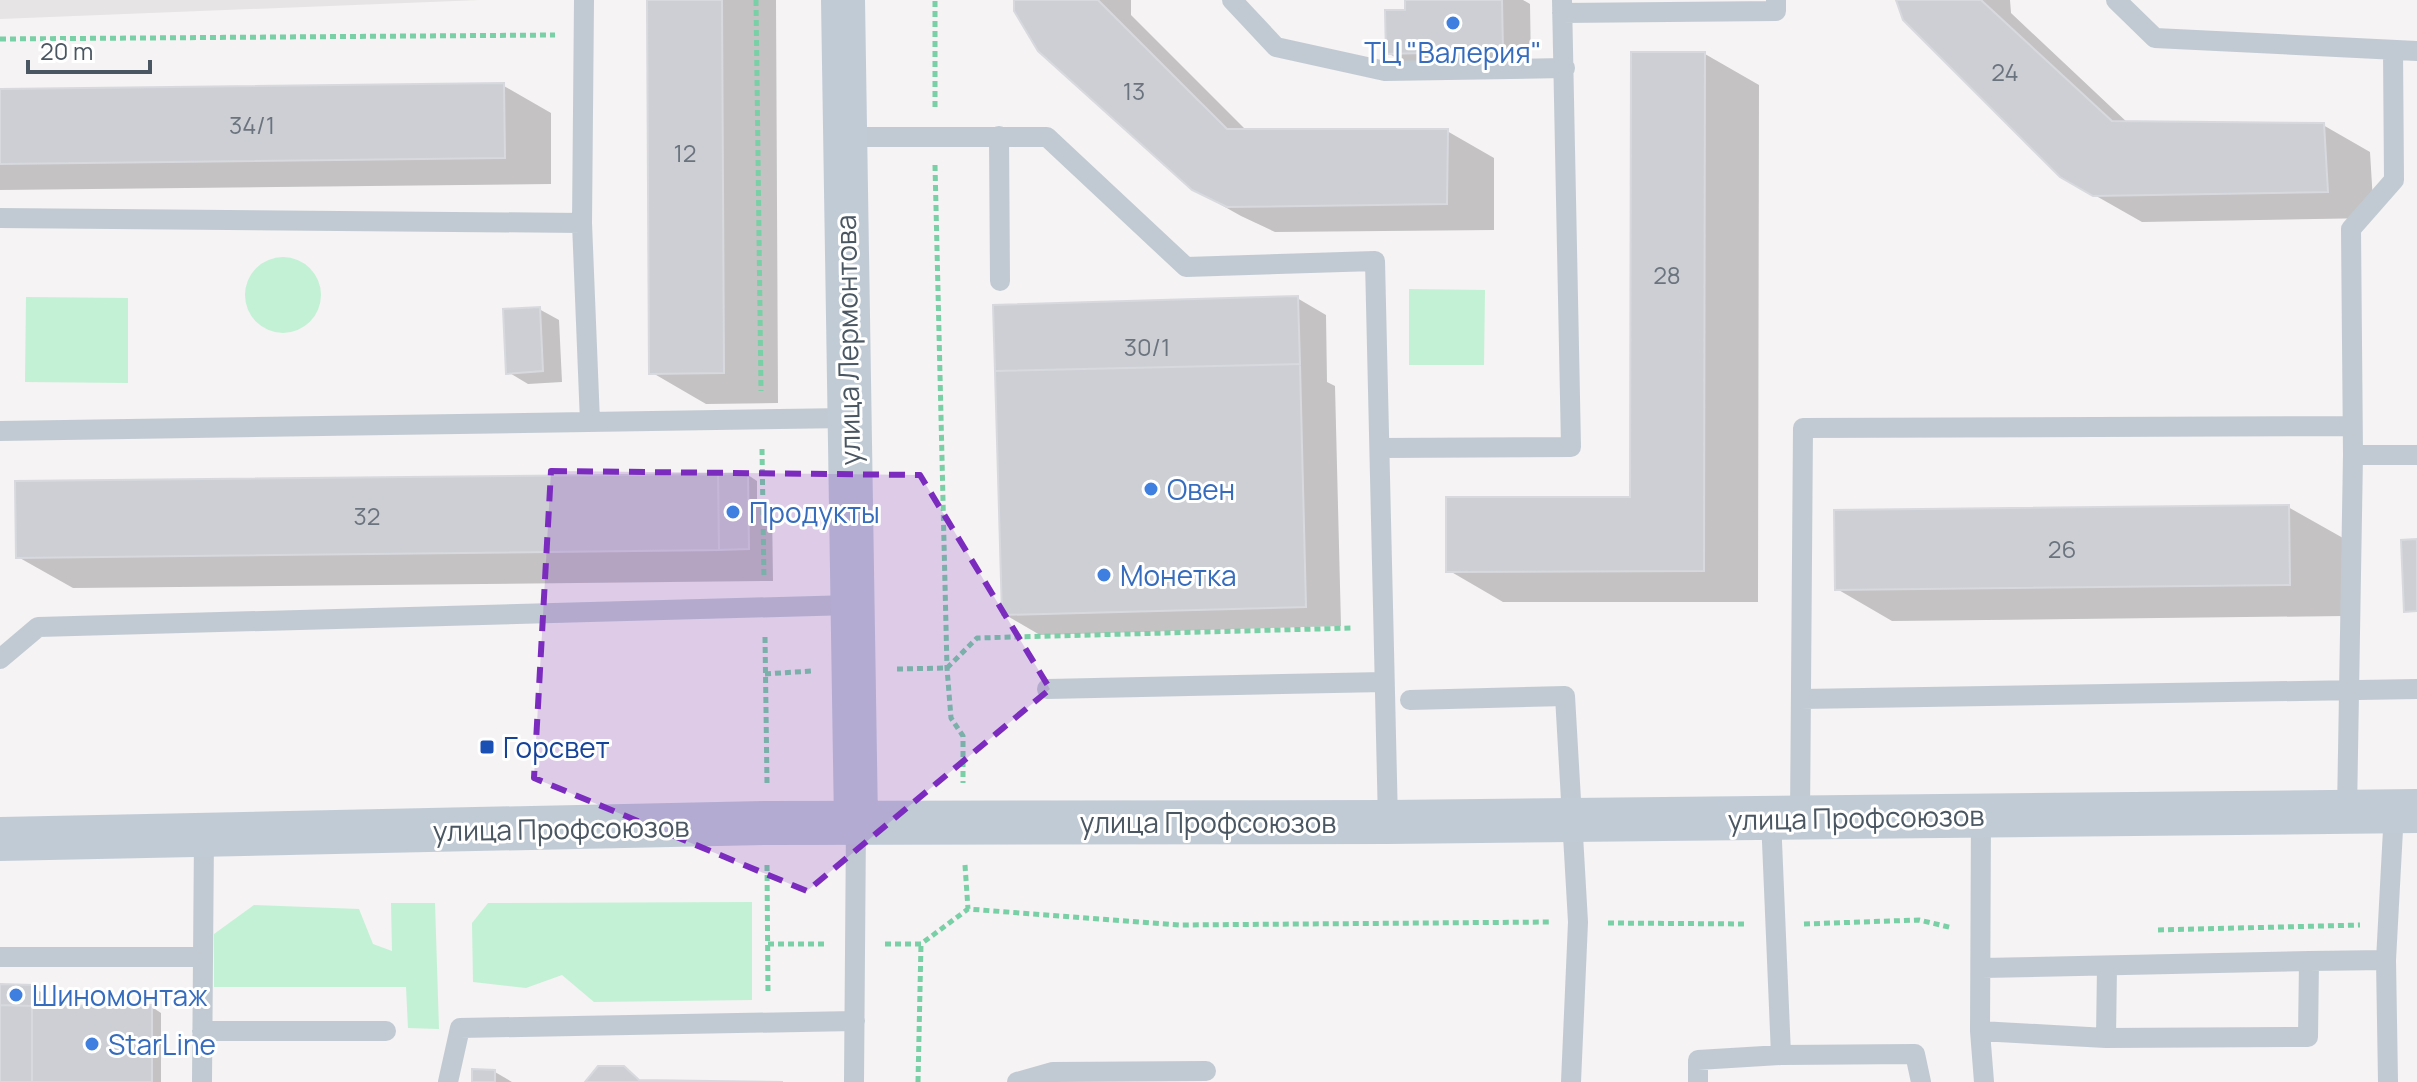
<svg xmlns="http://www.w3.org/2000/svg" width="2417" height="1082" font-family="Manrope,sans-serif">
<rect width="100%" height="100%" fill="#f5f3f3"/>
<path fill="#e6e4e5" d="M 0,0 L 480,0 L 0,19 Z"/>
<path fill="#c3f1d5" d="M245 295a38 38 0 1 1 76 0a38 38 0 1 1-76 0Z
M 1409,289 L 1485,290 L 1484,365 L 1409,365 Z
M 26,297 L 128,298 L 128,383 L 25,382 Z
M 752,902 L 752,1000 L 594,1002 L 562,975 L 526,988 L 473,982 L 472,923 L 488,903 Z
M 391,903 L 435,903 L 439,1029 L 408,1028 L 406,987 L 214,987 L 214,934 L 254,905 L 359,909 L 373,944 L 392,951 Z"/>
<path fill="#0003" d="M 649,0 L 776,0 L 778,403 L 706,404 L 651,372 Z
M 1016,0 L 1131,0 L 1131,15 L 1247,131 L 1447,131 L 1494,158 L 1494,230 L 1275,232 L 1241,216 L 1193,189 Z
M 1407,0 L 1523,0 L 1530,4 L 1531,67 L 1416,70 L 1388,53 L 1407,12 Z
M 1898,0 L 2010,0 L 2011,13 L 2129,124 L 2323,125 L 2370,152 L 2374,218 L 2142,222 L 2061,176 Z
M 1705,54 L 1759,85 L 1758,602 L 1503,602 L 1448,570 L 1632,499 Z
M 504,86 L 551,113 L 551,184 L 0,190 L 0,91 Z
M 1297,298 L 1326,315 L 1327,382 L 1335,386 L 1341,626 L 1040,635 L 1004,614 Z
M 539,309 L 559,320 L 562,382 L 528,384 L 508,372 Z
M 748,475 L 757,481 L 757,499 L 772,507 L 773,581 L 73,588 L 18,557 Z
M 2288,507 L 2343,538 L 2344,616 L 1892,621 L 1837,589 Z
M 0,986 L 32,987 L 41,992 L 41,1008 L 152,1007 L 161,1013 L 161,1082 L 0,1082 Z
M 495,1072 L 512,1082 L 474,1082 Z"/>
<path fill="#cdcfd5" stroke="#d7d9de" stroke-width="2" d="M 647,0 L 722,0 L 724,373 L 649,374 Z
M 1014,0 L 1098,0 L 1227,129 L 1448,129 L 1447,204 L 1227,207 L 1192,190 L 1038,51 L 1014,11 Z
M 1405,0 L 1502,0 L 1503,51 L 1386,54 L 1385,10 L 1405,10 Z
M 1896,0 L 1981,0 L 2112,121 L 2324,123 L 2328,192 L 2093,196 L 2060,177 L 1903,20 Z
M 1631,52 L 1705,52 L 1704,571 L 1446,572 L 1446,497 L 1630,497 Z
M 504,83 L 505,158 L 0,164 L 0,89 Z
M 1298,296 L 1300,364 L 995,371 L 993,305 Z
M 540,307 L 543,371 L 506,374 L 503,309 Z
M 1300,364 L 1306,607 L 1002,615 L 995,371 Z
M 748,473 L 749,549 L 719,550 L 718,474 Z
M 718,474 L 719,550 L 16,558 L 15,481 Z
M 2289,505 L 2290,585 L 1835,590 L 1834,510 Z
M 2417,539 L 2417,611 L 2404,612 L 2401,540 Z
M 0,984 L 32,985 L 32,1006 L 0,1005 Z
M 0,1005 L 32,1006 L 32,1082 L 0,1082 Z
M 152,1005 L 152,1082 L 32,1082 L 32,1006 Z
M 598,1066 L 624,1066 L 639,1080 L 783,1082 L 585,1082 Z
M 472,1069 L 495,1070 L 495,1082 L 472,1082 Z"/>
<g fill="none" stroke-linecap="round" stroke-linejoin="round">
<path stroke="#7ad0a6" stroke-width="5" stroke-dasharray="6 4" stroke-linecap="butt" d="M 756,0 L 761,391
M 0,39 L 555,35
M 935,107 L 935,0
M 935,165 L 947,668 L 951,718 L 963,736 L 963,783
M 762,449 L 764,579
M 765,637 L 767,783
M 897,669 L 947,668 L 977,638 L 1354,628
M 765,674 L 811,671
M 767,865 L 768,995
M 965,865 L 968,909
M 1608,923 L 1746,924
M 1804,924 L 1919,920 L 1953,928
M 2158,930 L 2360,925
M 768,944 L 827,944
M 885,944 L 921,944 L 968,909 L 1179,925 L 1550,922
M 918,1082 L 921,944"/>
<path stroke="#c1cad2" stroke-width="20" d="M 584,0 L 582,223 L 590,422
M 1232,0 L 1276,47 L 1385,71 L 1565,68
M 2116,0 L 2155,38 L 2417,51
M 1562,13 L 1776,11 L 1776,0
M 999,136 L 1000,281
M 845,137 L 1047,137 L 1186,267 L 1375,261 L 1388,822
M 0,218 L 582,223
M 0,431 L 847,418
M 1381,448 L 1571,447 L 1562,0
M 2353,455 L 2417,455
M 0,659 L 38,627 L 851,605
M 1047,689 L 1384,682
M 1801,699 L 2417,689
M 1410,700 L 1565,696 L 1578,922 L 1571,1082
M 2347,812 L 2353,455 L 2351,229 L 2394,180 L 2393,51
M 1981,816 L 1980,1031 L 1984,1082
M 1771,818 L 1781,1055
M 1800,818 L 1803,428 L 2352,426
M 0,957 L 202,957
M 1982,968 L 2309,961
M 202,1031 L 386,1031
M 1980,1031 L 2106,1038 L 2308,1037 L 2309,961 L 2386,960
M 2106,1038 L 2107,966
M 202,1082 L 204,836
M 448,1082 L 460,1028 L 855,1021
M 854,1082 L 856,823
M 1017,1082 L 1053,1072 L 1206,1071
M 1698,1082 L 1698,1060 L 1781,1055 L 1915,1054 L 1921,1082
M 2388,1082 L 2386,960 L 2394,811"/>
<path stroke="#c1cbd6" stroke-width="44" d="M 843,0 L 856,823
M 0,839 L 767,823 L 1388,822 L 2417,811"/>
</g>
<path fill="#7b2cbf" fill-opacity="0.2" stroke="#7b2cbf" stroke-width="6" stroke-dasharray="16 10" stroke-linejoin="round" d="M 551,471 L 920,475 L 1050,689 L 807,891 L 534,778 Z"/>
<g fill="#3f7fe0" stroke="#fff" stroke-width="3">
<circle cx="1453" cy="23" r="8"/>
<circle cx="1151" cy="489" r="8"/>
<circle cx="733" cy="512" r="8"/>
<circle cx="1104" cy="575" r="8"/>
<circle cx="16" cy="995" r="8"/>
<circle cx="92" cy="1044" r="8"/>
</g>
<rect fill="#1a4fb4" stroke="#fff" stroke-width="3" x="479" y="739" width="16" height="16" rx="4"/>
<g text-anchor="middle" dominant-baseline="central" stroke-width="6" stroke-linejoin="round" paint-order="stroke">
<g font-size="24" fill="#6b747e">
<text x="2005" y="71">24</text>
<text x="1134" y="90">13</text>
<text x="252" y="124">34/1</text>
<text x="685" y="152">12</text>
<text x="1667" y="274">28</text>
<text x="1147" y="346">30/1</text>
<text x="367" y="515">32</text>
<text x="2062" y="548">26</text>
</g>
<g font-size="28" fill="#366cbe" stroke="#fff" text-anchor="start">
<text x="1453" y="52" text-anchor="middle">ТЦ "Валерия"</text>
<text x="1167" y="489">Овен</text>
<text x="749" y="512">Продукты</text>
<text x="1120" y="575">Монетка</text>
<text x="32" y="995">Шиномонтаж</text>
<text x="108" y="1044">StarLine</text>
</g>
<g font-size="28" fill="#4a5661" stroke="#fff">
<text transform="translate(847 340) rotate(-91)">улица Лермонтова</text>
<text transform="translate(1856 817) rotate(-1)">улица Профсоюзов</text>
<text x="1208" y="822">улица Профсоюзов</text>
<text transform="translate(561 828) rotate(-1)">улица Профсоюзов</text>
</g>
<g font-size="28" fill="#164399" stroke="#fff" text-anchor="start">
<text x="503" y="747">Горсвет</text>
</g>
</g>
<path d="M28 60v12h122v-12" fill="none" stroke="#4a5661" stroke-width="4"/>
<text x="40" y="60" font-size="24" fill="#4a5661" stroke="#ffffff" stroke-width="6" paint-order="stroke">20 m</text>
</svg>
